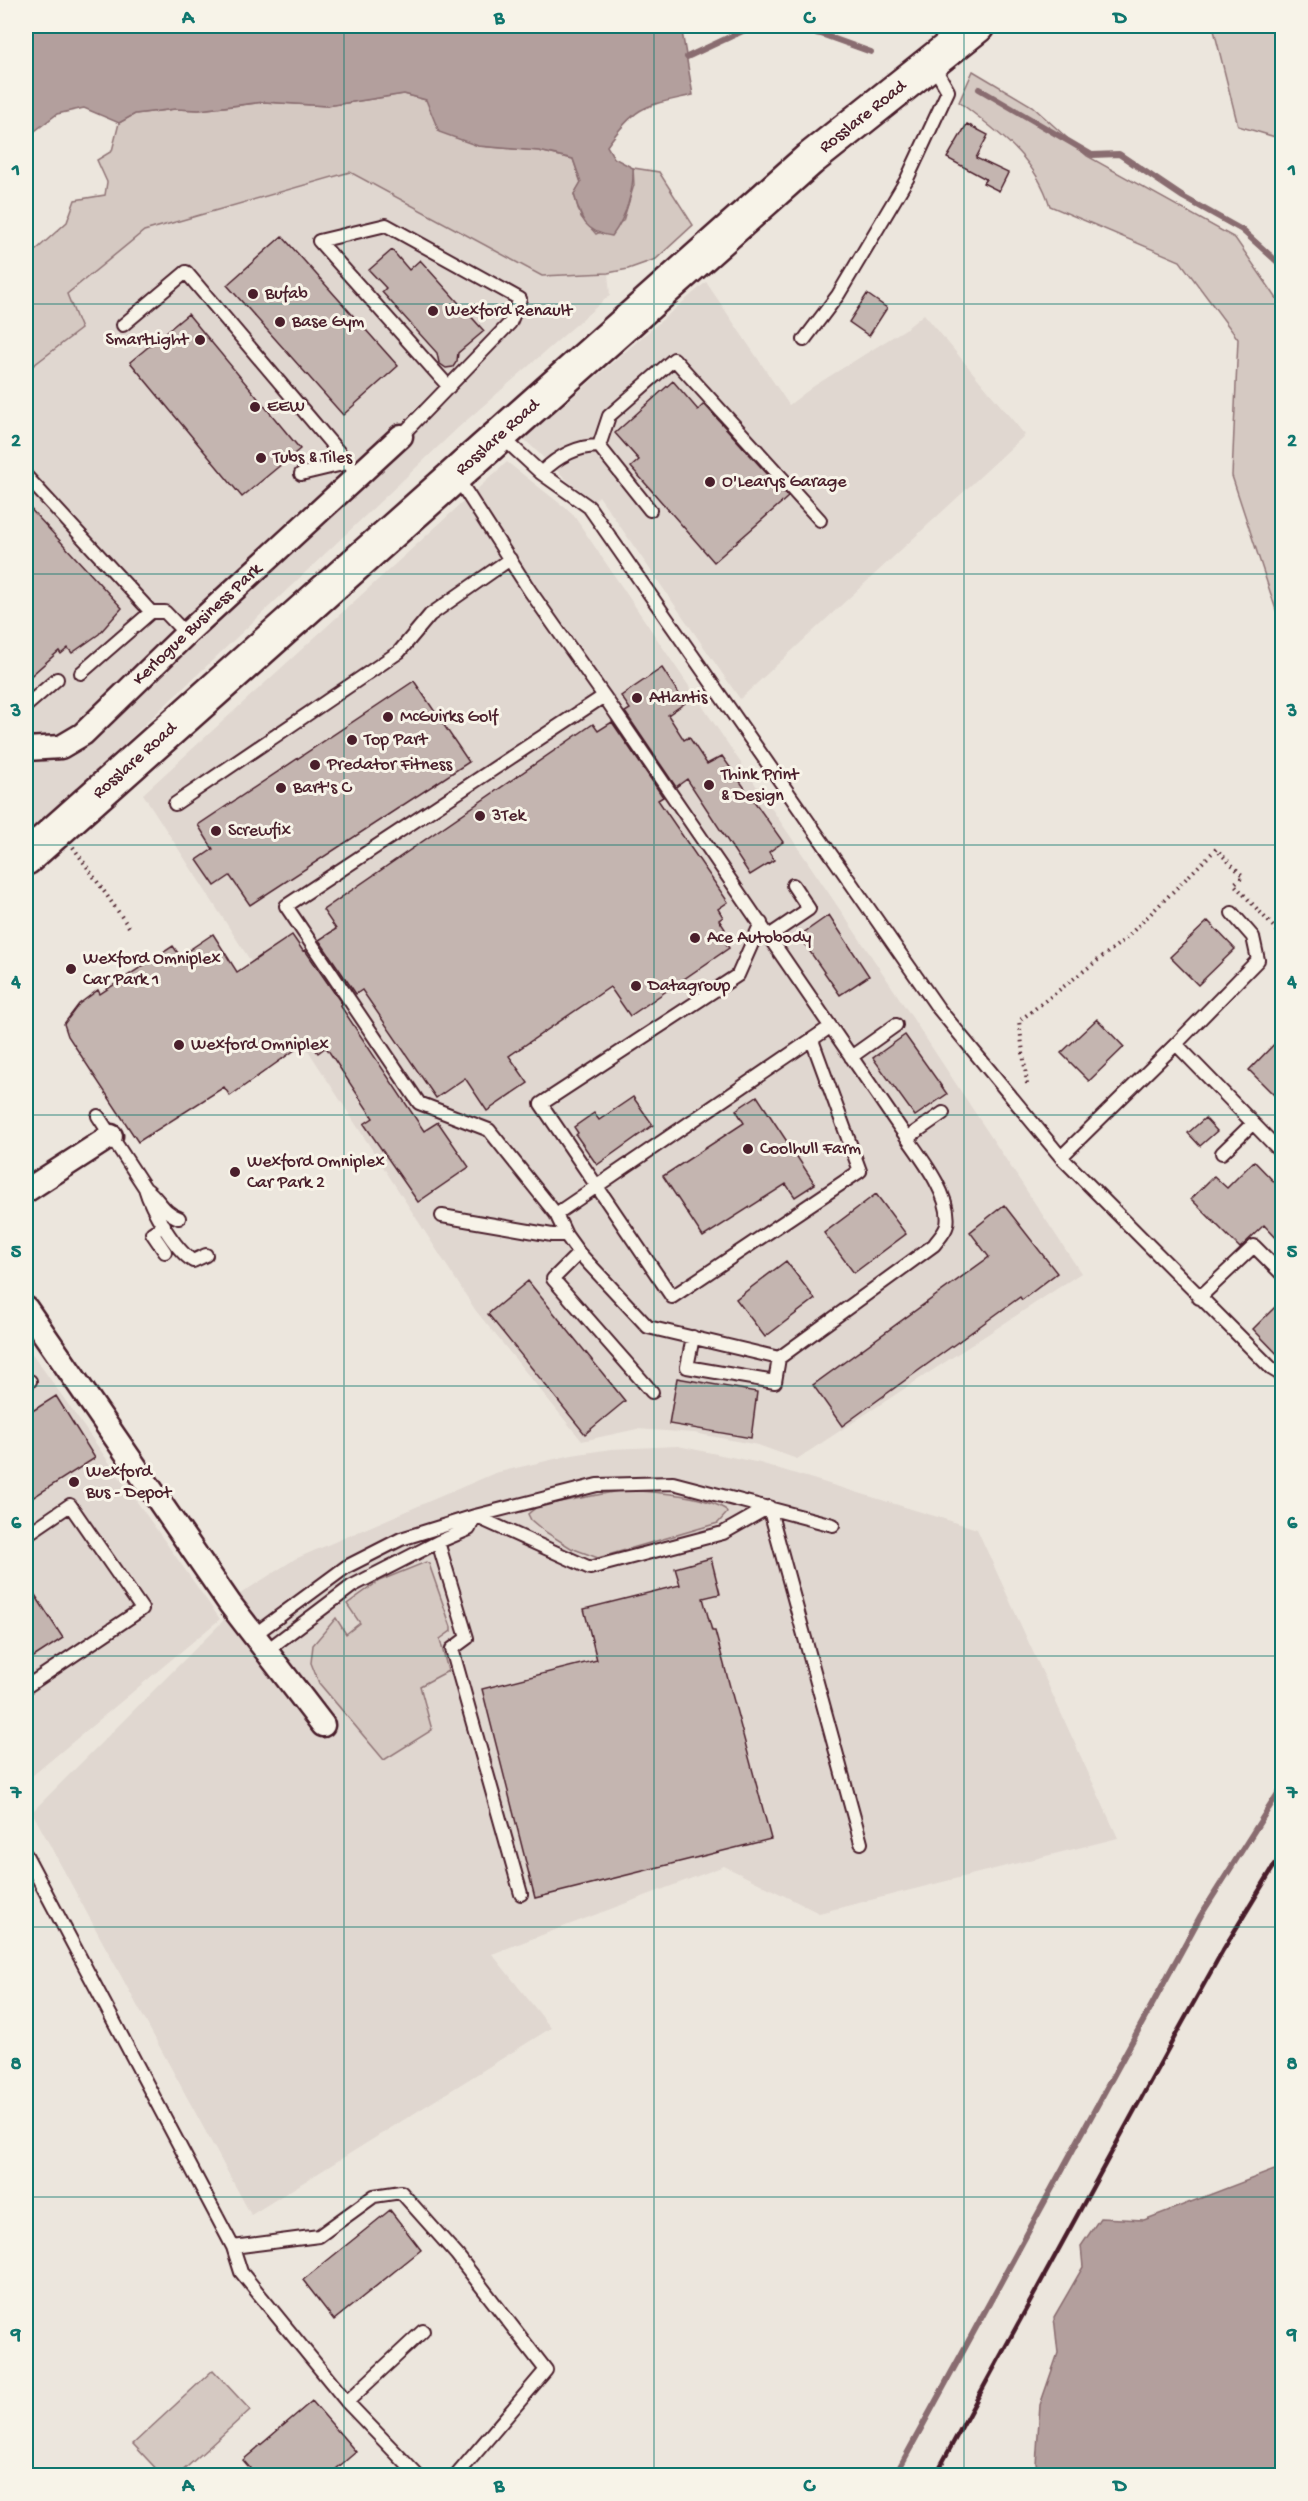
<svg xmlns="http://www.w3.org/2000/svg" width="1308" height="2501" font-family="'Gochi Hand',sans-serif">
<rect width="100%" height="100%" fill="#ece6dd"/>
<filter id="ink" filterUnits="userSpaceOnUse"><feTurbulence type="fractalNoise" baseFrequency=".0167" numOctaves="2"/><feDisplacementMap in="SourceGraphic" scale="12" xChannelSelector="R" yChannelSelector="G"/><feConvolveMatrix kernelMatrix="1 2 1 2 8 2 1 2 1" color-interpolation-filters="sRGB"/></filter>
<g filter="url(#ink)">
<path fill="#e0d7d0" d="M 351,172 L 542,276 L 608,273 L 610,295 L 460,426 L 26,837 L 26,371 L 81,329 L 67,294 L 144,231 Z
M 706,282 L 789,405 L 814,386 L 907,328 L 924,314 L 1025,435 L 740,699 L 599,496 L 594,501 L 569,482 L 524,439 Z
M 507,462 L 572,513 L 886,978 L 1081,1273 L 797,1459 L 758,1445 L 694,1433 L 637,1429 L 582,1441 L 476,1311 L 143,794 Z
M 26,1345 L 220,1619 L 26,1781 Z
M 678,1446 L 760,1463 L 977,1529 L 1118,1838 L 819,1913 L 724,1866 L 492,1954 L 551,2028 L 251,2215 L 32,1812 L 222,1622 L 240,1594 L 295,1559 L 495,1473 L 572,1455 L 611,1449 Z"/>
<path fill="#d5c9c2" stroke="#907476" stroke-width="1.5" d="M 1213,26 L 1282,26 L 1282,139 L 1238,126 Z
M 973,71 L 1032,106 L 1087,156 L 1235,238 L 1282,306 L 1282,628 L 1232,476 L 1238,339 L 1180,261 L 1050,206 C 1035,157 998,132 959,102 Z
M 404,94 L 426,100 L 478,146 L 539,151 L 573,159 L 581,183 L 574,194 L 581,217 L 596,234 L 623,221 L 634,185 L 633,168 L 659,172 L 693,225 L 656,259 L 628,269 L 608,273 L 542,276 L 350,172 L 144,231 L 67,294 L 81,329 L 26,371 L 26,259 L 67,222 L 75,200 L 105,195 L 107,182 L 97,160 L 112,151 L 119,123 L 135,114 L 175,109 L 199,110 L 264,102 L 327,106 Z
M 624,1490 C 653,1492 700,1494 725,1509 L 727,1513 L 718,1523 L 598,1558 L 571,1548 L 544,1531 L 531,1520 L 528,1514 L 538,1506 Z
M 426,1562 L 429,1564 L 451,1627 L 451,1631 L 440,1639 L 448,1671 L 420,1686 L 432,1730 L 384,1760 L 319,1683 L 311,1663 L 313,1645 L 336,1618 L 346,1634 L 360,1623 L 347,1604 L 379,1581 Z
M 213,2370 L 250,2410 L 178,2475 L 162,2475 L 133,2444 Z"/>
<path fill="#b39f9d" stroke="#896c6f" stroke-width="1.5" d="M 26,26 L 681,26 L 693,95 C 645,106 637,104 607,146 L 614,158 L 633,168 C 634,191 626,217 612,236 C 584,232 581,219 574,194 L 581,182 L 573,159 L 539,151 L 478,146 L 439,132 L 426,100 L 404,94 L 327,106 L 264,102 L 199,110 L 175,109 L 135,114 L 119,123 L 84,108 L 57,114 L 31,134 L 26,133 Z
M 1274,2170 L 1282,2178 L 1282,2475 L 1046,2475 L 1036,2464 L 1040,2405 L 1058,2353 L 1054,2317 L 1083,2267 L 1081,2246 L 1100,2218 L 1144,2220 Z"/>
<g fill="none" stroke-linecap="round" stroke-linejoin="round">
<path stroke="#896c6f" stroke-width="6" d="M 778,26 L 821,34 L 871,52
M 687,57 L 749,28 L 767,26
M 979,89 L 1092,155 L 1119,154 L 1183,197 L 1242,230 L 1282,266
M 895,2476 L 1201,1915 L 1282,1787"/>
</g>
<path fill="#c4b5b0" stroke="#4a1f2b" stroke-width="1.5" d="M 967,124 L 988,135 L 976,158 L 1008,173 L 999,191 L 983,183 L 986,179 L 947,158 Z
M 282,236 L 398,366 L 343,415 L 227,285 Z
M 392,250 L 409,270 L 420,260 L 484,331 L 458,353 L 457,361 L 453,367 L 446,368 L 439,363 L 437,353 L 382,292 L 386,288 L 369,270 Z
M 867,294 L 887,308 L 869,336 L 849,322 Z
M 188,314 L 300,449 L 242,497 L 130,362 Z
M 673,381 L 698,410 L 704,404 L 788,497 L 714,562 L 631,467 L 639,460 L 615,433 Z
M 26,504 L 122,608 L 99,634 L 72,653 L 68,648 L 61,654 L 59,651 L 26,680 Z
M 662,668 L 685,703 L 668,715 L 684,740 L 689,737 L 707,764 L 722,756 L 783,842 L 769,852 L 774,860 L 750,875 L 687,779 L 676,787 L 625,712 L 630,709 L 621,696 Z
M 414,681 L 469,762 L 250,905 L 230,876 L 215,886 L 197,860 L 213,849 L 198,825 Z
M 612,722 L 663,797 L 658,800 L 728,902 L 718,909 L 723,917 L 719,920 L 725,929 L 719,933 L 729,948 L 630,1016 L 610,987 L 509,1056 L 528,1083 L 487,1111 L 465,1078 L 436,1098 L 362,990 L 356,994 L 319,940 L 336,929 L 323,910 L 593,724 L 598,731 Z
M 829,915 L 869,976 L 840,995 L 799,936 Z
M 1208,921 L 1235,949 L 1198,985 L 1170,957 Z
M 213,934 L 237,972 L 292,935 L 303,951 L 305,950 L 342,1004 L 340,1005 L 424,1131 L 438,1122 L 469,1167 L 418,1202 L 364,1124 L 373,1118 L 326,1047 L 318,1053 L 309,1040 L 230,1096 L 224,1087 L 138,1142 L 68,1036 L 64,1024 L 79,1004 L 98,990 L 100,994 L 173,946 L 180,956 Z
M 1097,1019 L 1124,1047 L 1089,1081 L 1061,1053 Z
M 905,1035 L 947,1094 L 915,1116 L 873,1058 Z
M 1282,1036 L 1282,1103 L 1249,1070 Z
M 757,1096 L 815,1184 L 795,1197 L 786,1184 L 703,1237 L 663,1176 L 744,1123 L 736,1110 Z
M 633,1097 L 653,1125 L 597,1165 L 576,1135 L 578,1133 L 574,1127 L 594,1113 L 599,1120 Z
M 1205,1118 L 1217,1131 L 1200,1146 L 1188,1133 Z
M 1254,1161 L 1282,1190 L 1282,1244 L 1264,1225 L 1240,1248 L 1191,1199 L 1214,1176 L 1227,1188 Z
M 876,1194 L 906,1234 L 854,1273 L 824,1233 Z
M 1004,1205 L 1057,1273 L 1022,1300 L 1020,1297 L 842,1426 L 813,1385 L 989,1257 L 970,1232 Z
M 786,1261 L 815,1299 L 765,1337 L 736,1299 Z
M 528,1281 L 625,1401 L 585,1434 L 488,1314 Z
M 1282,1300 L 1282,1359 L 1253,1329 Z
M 677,1378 L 757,1392 L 751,1438 L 669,1424 Z
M 56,1396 L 95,1458 L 26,1502 L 26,1415 Z
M 711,1558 L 720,1594 L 703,1598 L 712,1631 L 715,1631 L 771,1839 L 535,1898 L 482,1689 L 597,1660 L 584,1609 L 680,1585 L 675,1568 Z
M 26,1581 L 63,1638 L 26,1662 Z
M 390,2210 L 421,2250 L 334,2320 L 303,2280 Z
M 312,2401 L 356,2452 L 329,2475 L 256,2475 L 243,2460 Z"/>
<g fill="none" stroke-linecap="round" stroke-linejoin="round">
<g stroke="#4a1f2b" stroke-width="16">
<path id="lane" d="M 123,325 L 186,272 L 358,475
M 804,340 L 838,295 L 907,179 L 948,91 L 932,63
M 401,436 L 510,323 L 520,299 L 386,225 L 319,241 L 449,387
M 501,436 L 541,473 L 589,507 L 938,1008 L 1061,1157 L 1176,1044 L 1282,1153
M 599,446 L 609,416 L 674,359 L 820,520
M 599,446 L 650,510
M 541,473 C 557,457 576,446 599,446
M 301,474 L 347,463
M 26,476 L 151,612
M 456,476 L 530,591 L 604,696 L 286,906 L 419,1103 L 489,1130 L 556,1214 L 566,1235 L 579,1253 L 648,1327 L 779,1358 L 934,1245 C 938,1239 945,1233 947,1225 C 953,1195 915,1150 898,1125 L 604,696
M 81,673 L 151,612 L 165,612 L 186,634
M 26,706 L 57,679
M 175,804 L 399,652 L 430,615 L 510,559
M 761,923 L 738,975 L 541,1104 L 672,1297 L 860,1171 L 812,1040
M 769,936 L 809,909 L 793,885
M 1176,1044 L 1258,960 L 1253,937 L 1232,913
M 851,1057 L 896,1025
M 98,1116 L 145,1188 C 151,1209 175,1250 193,1261 L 206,1255
M 907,1138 L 943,1113
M 1222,1153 L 1253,1123
M 1061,1157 L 1272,1369 L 1282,1375
M 146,1189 C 159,1198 163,1213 179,1218
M 556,1214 L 830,1027
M 442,1216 L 552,1235 L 566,1235
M 164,1225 L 152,1233 L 165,1252
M 579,1253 L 553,1279 L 652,1392
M 1199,1298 L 1254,1246 L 1281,1273
M 693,1337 L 687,1367 L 775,1382 L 779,1358
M 26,1383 L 30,1381
M 769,1507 L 861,1843
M 26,1535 L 70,1505 L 142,1609 L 26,1687
M 438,1542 L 467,1638 L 452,1649 L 521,1894
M 254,1635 L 346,1567 L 401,1539 L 475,1516 L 597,1485 L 673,1483 L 833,1525
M 266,1651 L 352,1586 L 438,1542 L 469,1529 L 475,1516 L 590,1568 L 723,1533 L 769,1507
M 26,1855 L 233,2247 L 241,2272 L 347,2402 L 418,2476
M 233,2247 L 319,2236 L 374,2196 L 401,2192 L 457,2255 L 546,2370 L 456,2476
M 347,2402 L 423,2331"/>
</g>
<g stroke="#4a1f2b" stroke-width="27">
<g id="street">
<path id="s1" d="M 26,749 L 61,747 L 83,734 L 186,634 L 401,436"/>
<path d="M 26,1191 L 111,1136"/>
<path d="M 26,1308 L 230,1604 L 323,1725"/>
</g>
</g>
<g stroke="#4a1f2b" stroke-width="38">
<g id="secondary">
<path id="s2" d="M 26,858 L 810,159 L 977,26"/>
</g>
</g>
<path stroke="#4a1f2b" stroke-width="4" stroke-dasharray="1.5 4.5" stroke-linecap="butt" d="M 73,847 L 131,930
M 1027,1084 L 1019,1021 L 1124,940 L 1216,849 L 1243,876 L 1234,884 L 1282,936"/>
<use href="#lane" stroke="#f7f3e8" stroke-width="12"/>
<use href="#street" stroke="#f7f3e8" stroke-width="22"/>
<use href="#secondary" stroke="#f7f3e8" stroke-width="33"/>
<path stroke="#4a1f2b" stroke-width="4.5" d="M 935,2476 L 1174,2038 L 1223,1950 L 1282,1853"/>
</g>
</g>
<path fill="none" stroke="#0f766e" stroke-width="1.5" stroke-opacity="0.55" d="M 344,26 L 344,2476M 654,26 L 654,2476M 964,26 L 964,2476M 26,304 L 1282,304M 26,574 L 1282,574M 26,845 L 1282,845M 26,1115 L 1282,1115M 26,1386 L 1282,1386M 26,1656 L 1282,1656M 26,1927 L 1282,1927M 26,2197 L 1282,2197"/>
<g fill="#4a1f2b" stroke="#f7f3e8" stroke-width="2">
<circle cx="253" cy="294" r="6"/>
<circle cx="433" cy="311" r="6"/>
<circle cx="280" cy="322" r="6"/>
<circle cx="200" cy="340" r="6"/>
<circle cx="255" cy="407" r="6"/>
<circle cx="261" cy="458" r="6"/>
<circle cx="710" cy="482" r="6"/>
<circle cx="637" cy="698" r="6"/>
<circle cx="388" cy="717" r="6"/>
<circle cx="352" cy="740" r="6"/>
<circle cx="315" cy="765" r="6"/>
<circle cx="709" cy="785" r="6"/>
<circle cx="281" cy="788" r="6"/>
<circle cx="480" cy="816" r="6"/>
<circle cx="216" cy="831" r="6"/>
<circle cx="695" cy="938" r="6"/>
<circle cx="71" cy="969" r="6"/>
<circle cx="636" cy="986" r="6"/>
<circle cx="179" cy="1045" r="6"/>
<circle cx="748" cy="1149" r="6"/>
<circle cx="235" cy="1172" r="6"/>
<circle cx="74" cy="1482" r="6"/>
</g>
<g text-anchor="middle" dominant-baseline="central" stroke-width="6" stroke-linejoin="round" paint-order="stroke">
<g font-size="18" fill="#4a1f2b" stroke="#f7f3e8">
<text stroke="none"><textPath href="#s2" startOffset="1118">Rosslare Road</textPath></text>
<text stroke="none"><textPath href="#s2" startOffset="632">Rosslare Road</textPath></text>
<text stroke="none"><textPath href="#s1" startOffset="219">Kerlogue Business Park</textPath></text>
<text stroke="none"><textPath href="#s2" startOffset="146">Rosslare Road</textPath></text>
</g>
<g font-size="18" fill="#4a1f2b" stroke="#f7f3e8" text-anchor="start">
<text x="265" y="294">Bufab</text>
<text x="445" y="311">Wexford Renault</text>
<text x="292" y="322">Base Gym</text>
<text x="188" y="340" text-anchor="end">SmartLight</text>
<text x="267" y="407">EEW</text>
<text x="273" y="458">Tubs &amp; Tiles</text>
<text x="722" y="482">O'Learys Garage</text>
<text x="649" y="698">Atlantis</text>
<text x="400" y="717">McGuirks Golf</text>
<text x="364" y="740">Top Part</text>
<text x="327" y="765">Predator Fitness</text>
<text x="721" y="775">Think Print<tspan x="721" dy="21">&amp; Design</tspan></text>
<text x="293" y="788">Bart's C</text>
<text x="492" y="816">3Tek</text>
<text x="228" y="831">Screwfix</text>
<text x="707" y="938">Ace Autobody</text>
<text x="83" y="959">Wexford Omniplex<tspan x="83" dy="21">Car Park 1</tspan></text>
<text x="648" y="986">Datagroup</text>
<text x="191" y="1045">Wexford Omniplex</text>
<text x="760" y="1149">Coolhull Farm</text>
<text x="247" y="1162">Wexford Omniplex<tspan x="247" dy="21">Car Park 2</tspan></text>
<text x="86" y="1472">Wexford<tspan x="86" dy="21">Bus - Depot</tspan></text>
</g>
</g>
<rect width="1308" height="2501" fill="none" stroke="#f7f3e8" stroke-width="66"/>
<rect x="33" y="33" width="1242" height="2435" fill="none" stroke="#0f766e" stroke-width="2"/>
<g font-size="20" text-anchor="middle" font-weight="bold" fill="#0f766e">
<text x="188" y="23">A</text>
<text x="499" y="23">B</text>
<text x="809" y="23">C</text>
<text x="1120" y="23">D</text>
<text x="16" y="175">1</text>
<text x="1292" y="175">1</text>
<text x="16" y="446">2</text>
<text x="1292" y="446">2</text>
<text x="16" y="716">3</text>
<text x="1292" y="716">3</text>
<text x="16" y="987">4</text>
<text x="1292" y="987">4</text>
<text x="16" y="1257">5</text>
<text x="1292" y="1257">5</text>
<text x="16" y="1528">6</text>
<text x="1292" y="1528">6</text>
<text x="16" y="1798">7</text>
<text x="1292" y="1798">7</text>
<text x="16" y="2069">8</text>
<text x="1292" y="2069">8</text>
<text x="16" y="2340">9</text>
<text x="1292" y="2340">9</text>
<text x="188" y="2491">A</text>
<text x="499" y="2491">B</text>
<text x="809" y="2491">C</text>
<text x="1120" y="2491">D</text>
</g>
</svg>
